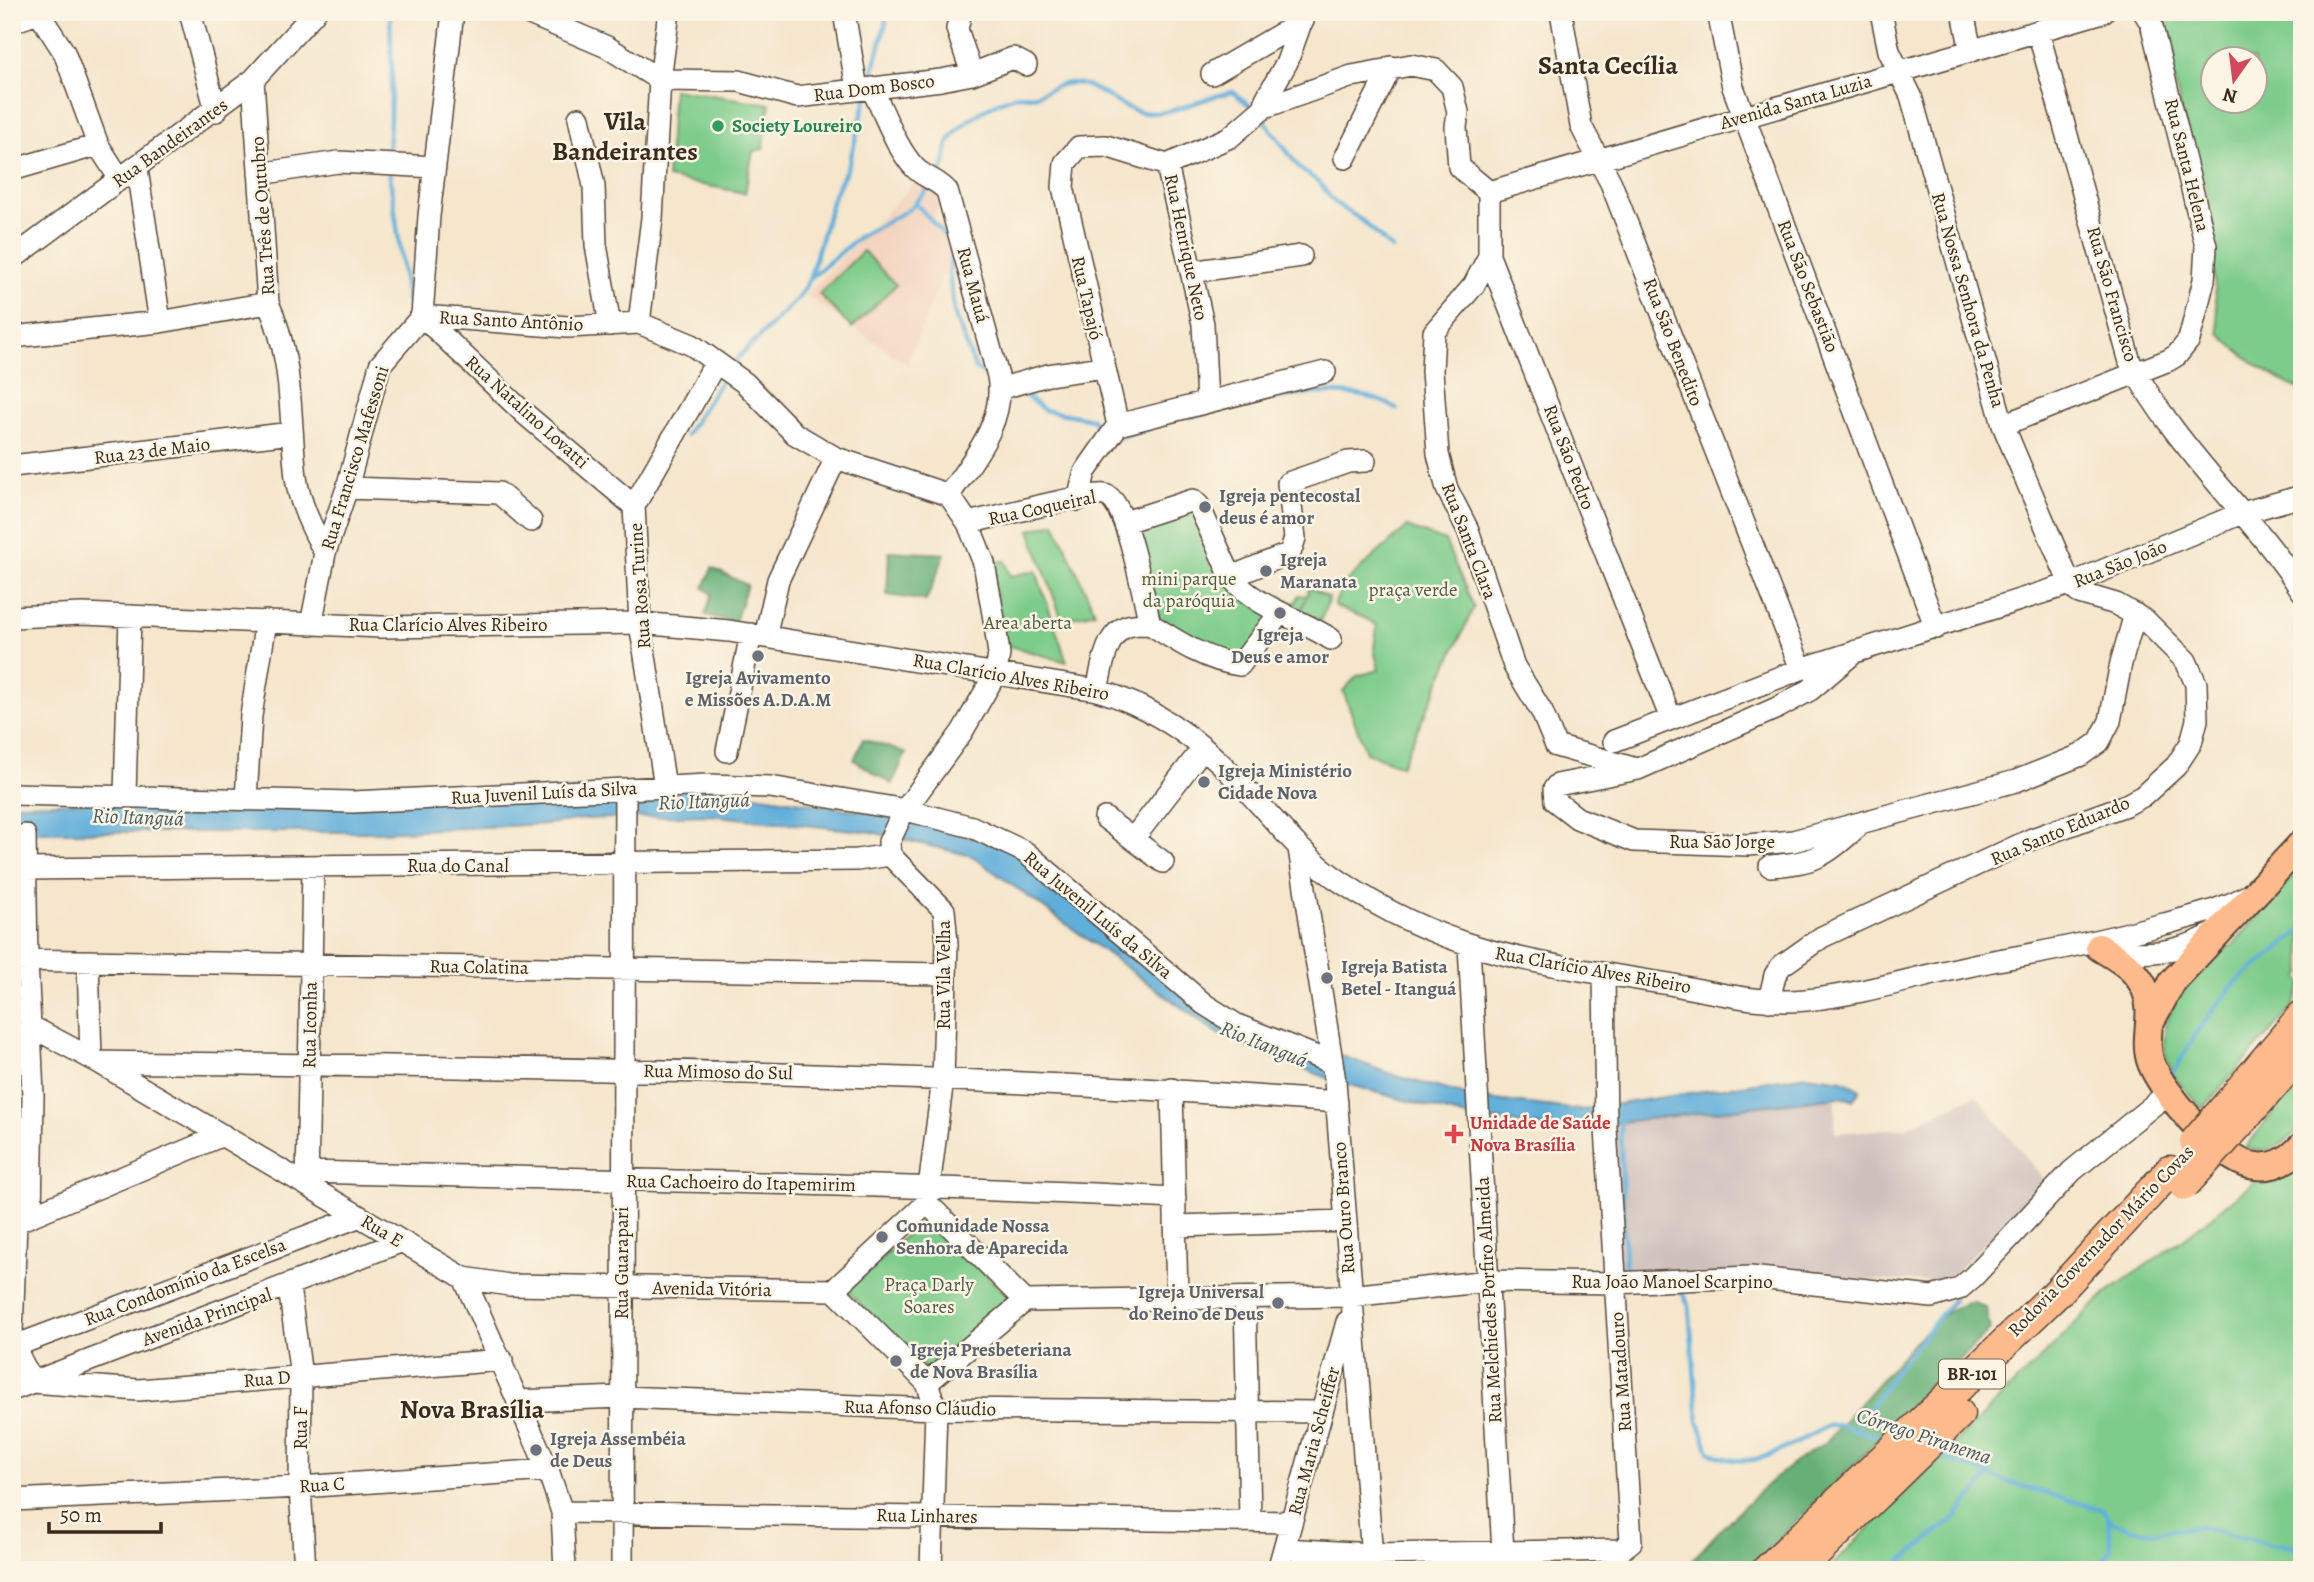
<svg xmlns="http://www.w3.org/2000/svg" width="2314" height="1582" font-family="Alegreya,serif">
<rect width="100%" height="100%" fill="#fcf5e5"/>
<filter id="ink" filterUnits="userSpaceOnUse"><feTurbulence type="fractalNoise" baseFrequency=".0143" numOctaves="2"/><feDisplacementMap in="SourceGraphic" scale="14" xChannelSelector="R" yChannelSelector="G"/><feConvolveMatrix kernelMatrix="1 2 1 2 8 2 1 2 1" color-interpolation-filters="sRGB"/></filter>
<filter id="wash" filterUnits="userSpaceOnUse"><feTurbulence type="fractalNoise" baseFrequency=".00686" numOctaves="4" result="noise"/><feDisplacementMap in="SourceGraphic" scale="28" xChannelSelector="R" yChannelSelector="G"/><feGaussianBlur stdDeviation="1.57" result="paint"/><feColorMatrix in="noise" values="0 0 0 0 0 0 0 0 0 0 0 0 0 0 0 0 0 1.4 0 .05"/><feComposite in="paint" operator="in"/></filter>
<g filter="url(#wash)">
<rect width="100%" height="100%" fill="#f5e6cc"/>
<path fill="#f3d4bf" d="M 917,181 L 932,186 L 939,205 L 933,221 L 952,227 L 956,242 L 907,364 L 806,295 Z"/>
<path fill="#cfc0bb" d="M 1835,1087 L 1835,1133 L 1905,1128 L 1976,1095 L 2045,1181 L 1946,1282 L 1617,1274 L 1608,1106 Z"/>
<path fill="#7ecc8b" stroke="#5c7b54" stroke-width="2" fill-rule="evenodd" d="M 2155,12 L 2302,12 L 2302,391 C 2270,376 2244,358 2219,333 L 2206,189 L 2180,107 L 2165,32 ZM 2212,60 L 2254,60 L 2254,102 L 2212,102 Z
M 673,89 L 770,104 L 763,149 L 753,151 L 745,193 L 667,178 Z
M 863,251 L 896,285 L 852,328 L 819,294 Z
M 1192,505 L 1274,614 L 1239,661 L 1153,622 L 1128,524 Z
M 1055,523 L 1095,612 L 1062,620 L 1030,530 Z
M 1407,527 L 1445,541 L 1474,607 L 1401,766 L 1366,752 L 1343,691 L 1357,676 L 1379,670 L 1374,649 L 1377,626 C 1364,614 1350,615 1334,605 L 1344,583 Z
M 1005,561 L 1010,576 L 1036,571 L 1067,662 L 1006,645 L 989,562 Z
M 1309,587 L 1329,598 L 1321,620 L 1311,620 L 1301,613 L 1306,597 L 1300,614 L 1277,608 L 1281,596 L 1295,604 L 1299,595 L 1307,596 Z
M 2302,866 L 2302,973 L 2299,977 L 2302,985 L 2292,1008 L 2203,1108 C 2193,1098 2182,1088 2174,1075 C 2144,1025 2190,969 2233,945 Z
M 2302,1077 L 2302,1125 C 2285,1145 2271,1155 2245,1148 Z
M 2298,1164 L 2302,1166 L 2302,1570 L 1827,1570 L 2106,1293 L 2185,1238 L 2268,1171 Z
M 927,1215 L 1011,1300 L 927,1371 L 847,1291 Z"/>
<path fill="#66b077" stroke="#506d4a" stroke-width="2" d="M 889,551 L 945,554 L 926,601 L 887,595 Z
M 712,568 L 747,585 L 735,622 L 705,615 L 712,594 L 704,588 Z
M 863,739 L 906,753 L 892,784 L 854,760 Z
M 1972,1301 L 1986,1308 L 1990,1330 L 1762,1555 L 1744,1570 L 1684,1570 C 1724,1524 1772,1473 1825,1443 L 1919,1337 L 1951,1309 Z"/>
<path fill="#61aeda" stroke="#4e6c7c" stroke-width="2" d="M 704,787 L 905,818 L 1008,848 L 1210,1013 L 1322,1057 L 1342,1056 L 1400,1077 L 1477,1098 L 1580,1110 L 1807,1075 L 1843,1080 L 1860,1090 L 1853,1100 L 1839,1097 L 1560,1129 L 1463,1116 L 1335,1081 L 1220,1035 L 972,856 L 872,832 L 708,815 L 584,819 L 548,824 L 377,832 L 12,832 L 12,804 Z"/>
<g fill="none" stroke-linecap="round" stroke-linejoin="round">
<path stroke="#61aeda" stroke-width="4.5" d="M 870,83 L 886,22 L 885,12
M 1262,117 L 1300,169 L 1319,182 L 1334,202 L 1364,222 L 1392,249
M 388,158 L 392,77 L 390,12
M 389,170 L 407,299 L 414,316
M 939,175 C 950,161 943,150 950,140 C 961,122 994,102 1015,96 C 1022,94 1029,97 1036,95 C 1055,88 1066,78 1087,86 C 1110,94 1125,113 1150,113 C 1179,113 1205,96 1233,92 L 1253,108
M 916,204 L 950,241 L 952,252 L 949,273 L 954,312 L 975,368 L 992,379
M 809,279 L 859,237 L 908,210 L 930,187
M 732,364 L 798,298 L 809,280 L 834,195 L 849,164 L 867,95
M 1019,391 L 1044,410 L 1092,419 L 1101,435
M 1190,417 C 1249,404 1343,375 1397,409
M 686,435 L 725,375
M 1119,437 L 1148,428
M 580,474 L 628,518
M 2171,1077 L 2198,1030 L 2235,983 L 2302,930
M 1620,1118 L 1625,1264 L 1629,1276
M 1674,1289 L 1683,1294 L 1689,1305 L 1698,1420 L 1709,1451 C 1751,1477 1790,1444 1828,1426 L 1841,1425 L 1888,1440
M 1855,1430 L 1897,1369 L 1953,1300
M 1933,1454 L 2011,1483 L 2100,1509 L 2112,1521 L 2131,1529 L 2153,1532 L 2199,1527 L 2270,1544 L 2302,1547
M 2294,1548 L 2302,1559
M 1890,1570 L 1956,1517 L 1990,1474
M 2095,1570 L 2111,1549 L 2108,1517"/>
</g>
</g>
<g filter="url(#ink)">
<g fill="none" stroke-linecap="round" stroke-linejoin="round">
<g stroke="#574638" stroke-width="24">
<path id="minor" d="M 38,12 L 64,52 L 98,145 L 120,179
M 190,12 L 216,111
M 525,12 L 607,47 L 660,80 L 739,81 L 797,97 L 941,80 L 972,74 L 1013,58 L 1026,65
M 844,12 L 857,89
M 961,12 L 957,29 L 972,74
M 1561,12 L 1581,126 L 1611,183 L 1801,669
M 1718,12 L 1733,87 L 1936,628
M 1963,12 L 1971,51
M 12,22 L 38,13
M 2038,31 L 2130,362 C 2175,447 2250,512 2302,591
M 1212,74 L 1303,21
M 253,80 L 268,303 C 294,358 289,418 296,477 C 299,503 313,530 325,553
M 872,89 C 885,114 896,148 915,168 C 925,178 938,180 947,191 L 998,376 C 1006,422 973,459 949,495
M 1265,107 L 1266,99 L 1287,62 L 1304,14
M 579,118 L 594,186 L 596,245 L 610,325
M 1345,158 L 1391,67
M 1167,165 L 1203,324 L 1207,402
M 137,169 L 160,322
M 12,170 L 98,145
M 259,174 L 338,162 L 435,167
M 1489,192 L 2103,12
M 1489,192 L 1489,256 L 1671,719
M 1489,256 L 1474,285 L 1434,332 L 1432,371 L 1438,454 L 1447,489 L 1468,530 L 1514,666 L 1542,712 L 1556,746 L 1633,768
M 12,259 L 253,80 L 315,12
M 1191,272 L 1301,256
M 422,316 L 568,327 L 639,323 L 692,345 L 745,383 L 795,434 L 836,458 L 949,495 L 968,523 L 984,563 L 995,625 L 999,654 L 996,673 L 962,732 L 902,814 L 889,842 L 890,855 L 944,910 L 947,943 L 943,1079 L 927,1203
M 422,316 L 525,414 L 634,506
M 639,323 L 652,218 L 660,80 L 669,12
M 12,337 L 160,322 L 268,303
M 999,389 L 1048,375 L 1103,367
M 1118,425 L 1063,187 L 1065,163 L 1079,147 L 1106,146 L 1167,165 L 1230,137 L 1265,107 L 1352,76 L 1411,65 L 1436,70 L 1452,87 L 1458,112 L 1456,127 L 1459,167 L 1489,192
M 1118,425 L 1325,372
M 2003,425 L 2169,360 L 2177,355 L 2189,340 L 2204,280 L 2206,246 L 2151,23 L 2144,12
M 12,466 L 292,433
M 347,488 L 499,493 L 531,521
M 1078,500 L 1085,472 L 1118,425
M 1125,522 L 1193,500 L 1199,506 L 1231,577 C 1256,608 1299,618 1331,639
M 968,523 C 990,518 1090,492 1105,495 C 1127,500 1144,601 1150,624 C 1178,642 1207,661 1240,665 L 1280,613
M 1231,577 L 1290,553 L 1295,538 L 1288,483 L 1348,462 L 1365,461
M 12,617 L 83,614 L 381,627 L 640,623 L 729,631 L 1097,690 C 1152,706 1199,739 1238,781 C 1272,816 1300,855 1341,882 C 1450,955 1539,963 1663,983 C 1710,991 1759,1005 1806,1000 C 1873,993 1938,970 2004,959 C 2058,950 2111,938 2164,924 C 2193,916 2222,910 2247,896
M 311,625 L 325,553 L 347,488 L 380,365 L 422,316 L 429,216 L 453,12
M 765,637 L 778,580 L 836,458
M 1856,651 L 1810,690 L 1777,708 L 1638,769 L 1557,785 L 1554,789 L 1555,801 L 1577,818 L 1634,841 L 1748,845 L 1793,841 L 2016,781 L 2081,755 L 2099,742 L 2110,721 L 2121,663 L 2135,614
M 1097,690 C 1102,670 1105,633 1128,626 C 1134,624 1143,624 1150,624
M 1614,741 L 1801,669 L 2070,584 L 2242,513 L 2302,496
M 727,751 L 751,634
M 665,787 L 640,623 L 634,506 L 716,362
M 12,794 L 353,802 L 708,785 L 770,787 L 906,810 L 972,827 L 1025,852 L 1204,1004 L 1237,1025 L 1332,1063
M 125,795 L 130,616
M 246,799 L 251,716 L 266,621
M 1105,818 L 1163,862
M 25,835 L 27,960 L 33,1095 L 31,1216
M 1133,839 L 1203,748
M 1299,849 L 1335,1081 L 1373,1570
M 1770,866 C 1815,863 1824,857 1857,827
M 25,869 L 857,860 L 890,855
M 1469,946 L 1504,1570
M 2103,948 C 2141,957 2180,953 2214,933
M 12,960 L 946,974
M 88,961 L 91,1058
M 1769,1001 L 1775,975 L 1781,966 L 1822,937 L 2032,839 L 2126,805 L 2143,796 L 2176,766 L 2191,743 L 2197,720 L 2196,684 L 2186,661 L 2146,621 L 2116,604 L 2079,593 L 2070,584 L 2003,425 L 1911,96 L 1889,51 L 1881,12
M 32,1027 L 98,1062 L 464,1278 L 548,1470 L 562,1512 L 565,1570
M 98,1062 C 511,1068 925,1070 1337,1102
M 1172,1089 L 1177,1299
M 307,1172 C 597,1180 886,1183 1175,1198
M 307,1185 L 313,866
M 21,1220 L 223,1135
M 16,1222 L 12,1333 L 14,1346 L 32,1382 L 139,1390 L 502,1360
M 1175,1226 L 1346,1221
M 464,1278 L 509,1285 L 834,1290
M 289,1287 L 301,1376 L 300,1487 L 305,1570
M 1245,1299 L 1250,1519
M 1025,1301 L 1350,1296 L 1489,1281 L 1614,1283 L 1750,1277 L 1932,1297 L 1959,1289 L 1973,1277 L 2072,1171 L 2167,1094
M 12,1347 L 358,1217
M 927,1383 L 1025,1301 L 927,1203 L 834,1290 L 927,1383 L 936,1409 L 931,1570
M 12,1390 L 400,1242
M 518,1401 L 621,1397 L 936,1409 L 1321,1412
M 12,1500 L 300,1487 L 548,1470
M 562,1512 L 1291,1522
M 1284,1549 L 1372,1554 L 1567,1551 L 1621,1550 L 1631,1542 L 1606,1128 L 1604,974
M 622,1570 L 625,789
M 1278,1570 L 1347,1322"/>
</g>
<g stroke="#574638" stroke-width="30">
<path id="major" d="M 2099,947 C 2118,959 2135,967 2145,989 C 2156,1014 2142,1039 2151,1063 C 2162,1092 2219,1158 2250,1165 C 2271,1170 2287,1162 2302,1146
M 2151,1021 L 2173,981 L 2302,843"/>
</g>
<g stroke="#574638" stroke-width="33">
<path id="highway" d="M 2229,1103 L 2302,1016
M 2247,1115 L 2302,1052
M 1767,1570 L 2058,1292 L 2170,1171
M 1799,1570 L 1959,1414"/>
</g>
<use href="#minor" stroke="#fff" stroke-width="21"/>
<use href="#major" stroke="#fcba8d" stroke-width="26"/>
<use href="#highway" stroke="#fcba8d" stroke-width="30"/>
<g stroke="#574638" stroke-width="33" stroke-linecap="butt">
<path id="highway-bridge" d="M 2195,1142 L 2229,1103
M 2184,1185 L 2247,1115"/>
</g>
<use href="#highway-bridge" stroke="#fcba8d" stroke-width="30"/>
</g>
</g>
<circle fill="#2e9e5b" stroke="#fcf5e5" stroke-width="2.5" cx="718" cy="126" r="7"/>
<g fill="#6b7280" stroke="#fcf5e5" stroke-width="2.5">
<circle cx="1205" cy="507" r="7"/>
<circle cx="1266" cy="571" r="7"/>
<circle cx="1280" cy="613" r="7"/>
<circle cx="758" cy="656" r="7"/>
<circle cx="1204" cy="782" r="7"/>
<circle cx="1327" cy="978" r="7"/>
<circle cx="882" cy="1237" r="7"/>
<circle cx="1278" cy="1303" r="7"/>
<circle cx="896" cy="1361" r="7"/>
<circle cx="536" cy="1450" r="7"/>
</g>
<path fill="#e0444e" stroke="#fcf5e5" stroke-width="2.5" d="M1450.5 1123.5h7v7h7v7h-7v7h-7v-7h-7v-7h7z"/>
<g text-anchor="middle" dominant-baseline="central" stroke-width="5" stroke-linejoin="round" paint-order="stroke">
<rect fill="#fcf5e5" stroke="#75675a" stroke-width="2" x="1939" y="1359.5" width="66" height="29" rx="5"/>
<g font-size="18" font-weight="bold" fill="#3b2a1e">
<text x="1972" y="1374">BR-101</text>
</g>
<g font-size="19" fill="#3b2a1e" stroke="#fcf5e5">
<text transform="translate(874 88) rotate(-7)">Rua Dom Bosco</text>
<text transform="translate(1796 102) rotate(-16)">Avenida Santa Luzia</text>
<text transform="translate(170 143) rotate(-36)">Rua Bandeirantes</text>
<text transform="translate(2187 165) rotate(76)">Rua Santa Helena</text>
<text transform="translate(263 216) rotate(-94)">Rua Três de Outubro</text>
<text transform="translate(1186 247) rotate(78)">Rua Henrique Neto</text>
<text transform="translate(973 285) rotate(75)">Rua Mauá</text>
<text transform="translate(1808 286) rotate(69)">Rua São Sebastião</text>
<text transform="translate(2112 294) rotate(74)">Rua São Francisco</text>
<text transform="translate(1087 298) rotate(77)">Rua Tapajó</text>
<text transform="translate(1968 300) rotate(74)">Rua Nossa Senhora da Penha</text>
<text transform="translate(511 321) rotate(3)">Rua Santo Antônio</text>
<text transform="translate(1673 342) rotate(69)">Rua São Benedito</text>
<text transform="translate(527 412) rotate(42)">Rua Natalino Lovatti</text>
<text transform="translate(152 451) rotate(-7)">Rua 23 de Maio</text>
<text transform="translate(1569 457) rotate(69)">Rua São Pedro</text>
<text transform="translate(355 458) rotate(-73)">Rua Francisco Mafessoni</text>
<text transform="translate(1042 508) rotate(-12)">Rua Coqueiral</text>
<text transform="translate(1469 541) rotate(69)">Rua Santa Clara</text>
<text transform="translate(2120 564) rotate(-22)">Rua São João</text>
<text transform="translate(640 586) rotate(-94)">Rua Rosa Turine</text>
<text x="448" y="625">Rua Clarício Alves Ribeiro</text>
<text transform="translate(1011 677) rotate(10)">Rua Clarício Alves Ribeiro</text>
<text transform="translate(544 793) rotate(-3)">Rua Juvenil Luís da Silva</text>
<text transform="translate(2060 831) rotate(-23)">Rua Santo Eduardo</text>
<text x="1722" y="842">Rua São Jorge</text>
<text x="458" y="866">Rua do Canal</text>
<text transform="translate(1098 915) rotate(40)">Rua Juvenil Luís da Silva</text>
<text transform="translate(479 967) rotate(1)">Rua Colatina</text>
<text transform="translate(1593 970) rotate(10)">Rua Clarício Alves Ribeiro</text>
<text transform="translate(944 975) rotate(-90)">Rua Vila Velha</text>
<text transform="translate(310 1025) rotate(-89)">Rua Iconha</text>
<text transform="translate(718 1072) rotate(1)">Rua Mimoso do Sul</text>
<text transform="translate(741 1183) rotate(1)">Rua Cachoeiro do Itapemirim</text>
<text transform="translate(1344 1208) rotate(-94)">Rua Ouro Branco</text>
<text transform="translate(382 1231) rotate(31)">Rua E</text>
<text transform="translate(2101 1241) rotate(-46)">Rodovia Governador Mário Covas</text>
<text transform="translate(622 1263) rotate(-90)">Rua Guarapari</text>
<text transform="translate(185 1282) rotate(-21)">Rua Condomínio da Escelsa</text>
<text x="1672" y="1282">Rua João Manoel Scarpino</text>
<text transform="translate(712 1289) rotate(1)">Avenida Vitória</text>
<text transform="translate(1489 1300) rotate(-93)">Rua Melchiedes Porfiro Almeida</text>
<text transform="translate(207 1317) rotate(-20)">Avenida Principal</text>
<text transform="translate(1621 1372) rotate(-94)">Rua Matadouro</text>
<text transform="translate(267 1379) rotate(-5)">Rua D</text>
<text transform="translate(920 1408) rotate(1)">Rua Afonso Cláudio</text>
<text transform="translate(301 1428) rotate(-90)">Rua F</text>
<text transform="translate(1314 1441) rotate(-75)">Rua Maria Scheiffer</text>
<text transform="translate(322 1485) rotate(-4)">Rua C</text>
<text transform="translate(927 1516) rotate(1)">Rua Linhares</text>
</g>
<g font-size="19" font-weight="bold" fill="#27864d" stroke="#fcf5e5" text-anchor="start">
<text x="732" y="126">Society Loureiro</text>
</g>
<g font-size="19" font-weight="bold" fill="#5b616d" stroke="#fcf5e5" text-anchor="start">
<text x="1219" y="496">Igreja pentecostal<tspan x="1219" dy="22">deus é amor</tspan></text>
<text x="1280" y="560">Igreja<tspan x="1280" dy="22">Maranata</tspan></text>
<text x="1280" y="635" text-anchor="middle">Igreja<tspan x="1280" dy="22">Deus e amor</tspan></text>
<text x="758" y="678" text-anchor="middle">Igreja Avivamento<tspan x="758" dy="22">e Missões A.D.A.M</tspan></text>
<text x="1218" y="771">Igreja Ministério<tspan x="1218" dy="22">Cidade Nova</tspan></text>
<text x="1341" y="967">Igreja Batista<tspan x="1341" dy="22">Betel - Itanguá</tspan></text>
<text x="896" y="1226">Comunidade Nossa<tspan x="896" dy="22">Senhora de Aparecida</tspan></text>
<text x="1264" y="1292" text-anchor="end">Igreja Universal<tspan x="1264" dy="22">do Reino de Deus</tspan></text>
<text x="910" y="1350">Igreja Presbeteriana<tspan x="910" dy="22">de Nova Brasília</tspan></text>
<text x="550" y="1439">Igreja Assembéia<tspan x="550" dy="22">de Deus</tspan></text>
</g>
<g font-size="19" fill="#4f5b3f" stroke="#fcf5e5">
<text x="1189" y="579">mini parque<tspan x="1189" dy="22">da paróquia</tspan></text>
<text x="1413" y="590">praça verde</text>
<text x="1028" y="623">Area aberta</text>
<text x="929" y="1285">Praça Darly<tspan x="929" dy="22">Soares</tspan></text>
</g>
<g font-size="19" font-weight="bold" fill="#be3a42" stroke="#fcf5e5" text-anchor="start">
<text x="1470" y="1123">Unidade de Saúde<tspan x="1470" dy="22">Nova Brasília</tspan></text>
</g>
<g font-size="21" font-style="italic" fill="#485860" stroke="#fcf5e5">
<text transform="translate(704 801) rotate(-2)">Rio Itanguá</text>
<text transform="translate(138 817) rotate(2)">Rio Itanguá</text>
<text transform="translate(1264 1044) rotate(22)">Rio Itanguá</text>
<text transform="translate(1924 1436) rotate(18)">Córrego Piranema</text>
</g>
<g font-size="26" font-weight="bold" fill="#3b2a1e" stroke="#fcf5e5">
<text x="1608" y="65">Santa Cecília</text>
<text x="625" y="121">Vila<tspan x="625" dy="30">Bandeirantes</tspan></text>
<text x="472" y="1409">Nova Brasília</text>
</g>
</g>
<rect width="2314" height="1582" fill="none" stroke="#fcf5e5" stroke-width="42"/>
<g transform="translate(2234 80) rotate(194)"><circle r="33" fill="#fcf5e5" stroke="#afa495" stroke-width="2"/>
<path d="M0-5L12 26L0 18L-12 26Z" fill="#d1495b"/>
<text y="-10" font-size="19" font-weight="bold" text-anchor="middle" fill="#3b2a1e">N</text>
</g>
<path d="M49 1522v10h112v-10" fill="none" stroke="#3b2a1e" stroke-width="3.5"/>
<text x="60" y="1522" font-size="21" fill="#3b2a1e" stroke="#fcf5e5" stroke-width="5" paint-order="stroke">50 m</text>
</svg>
